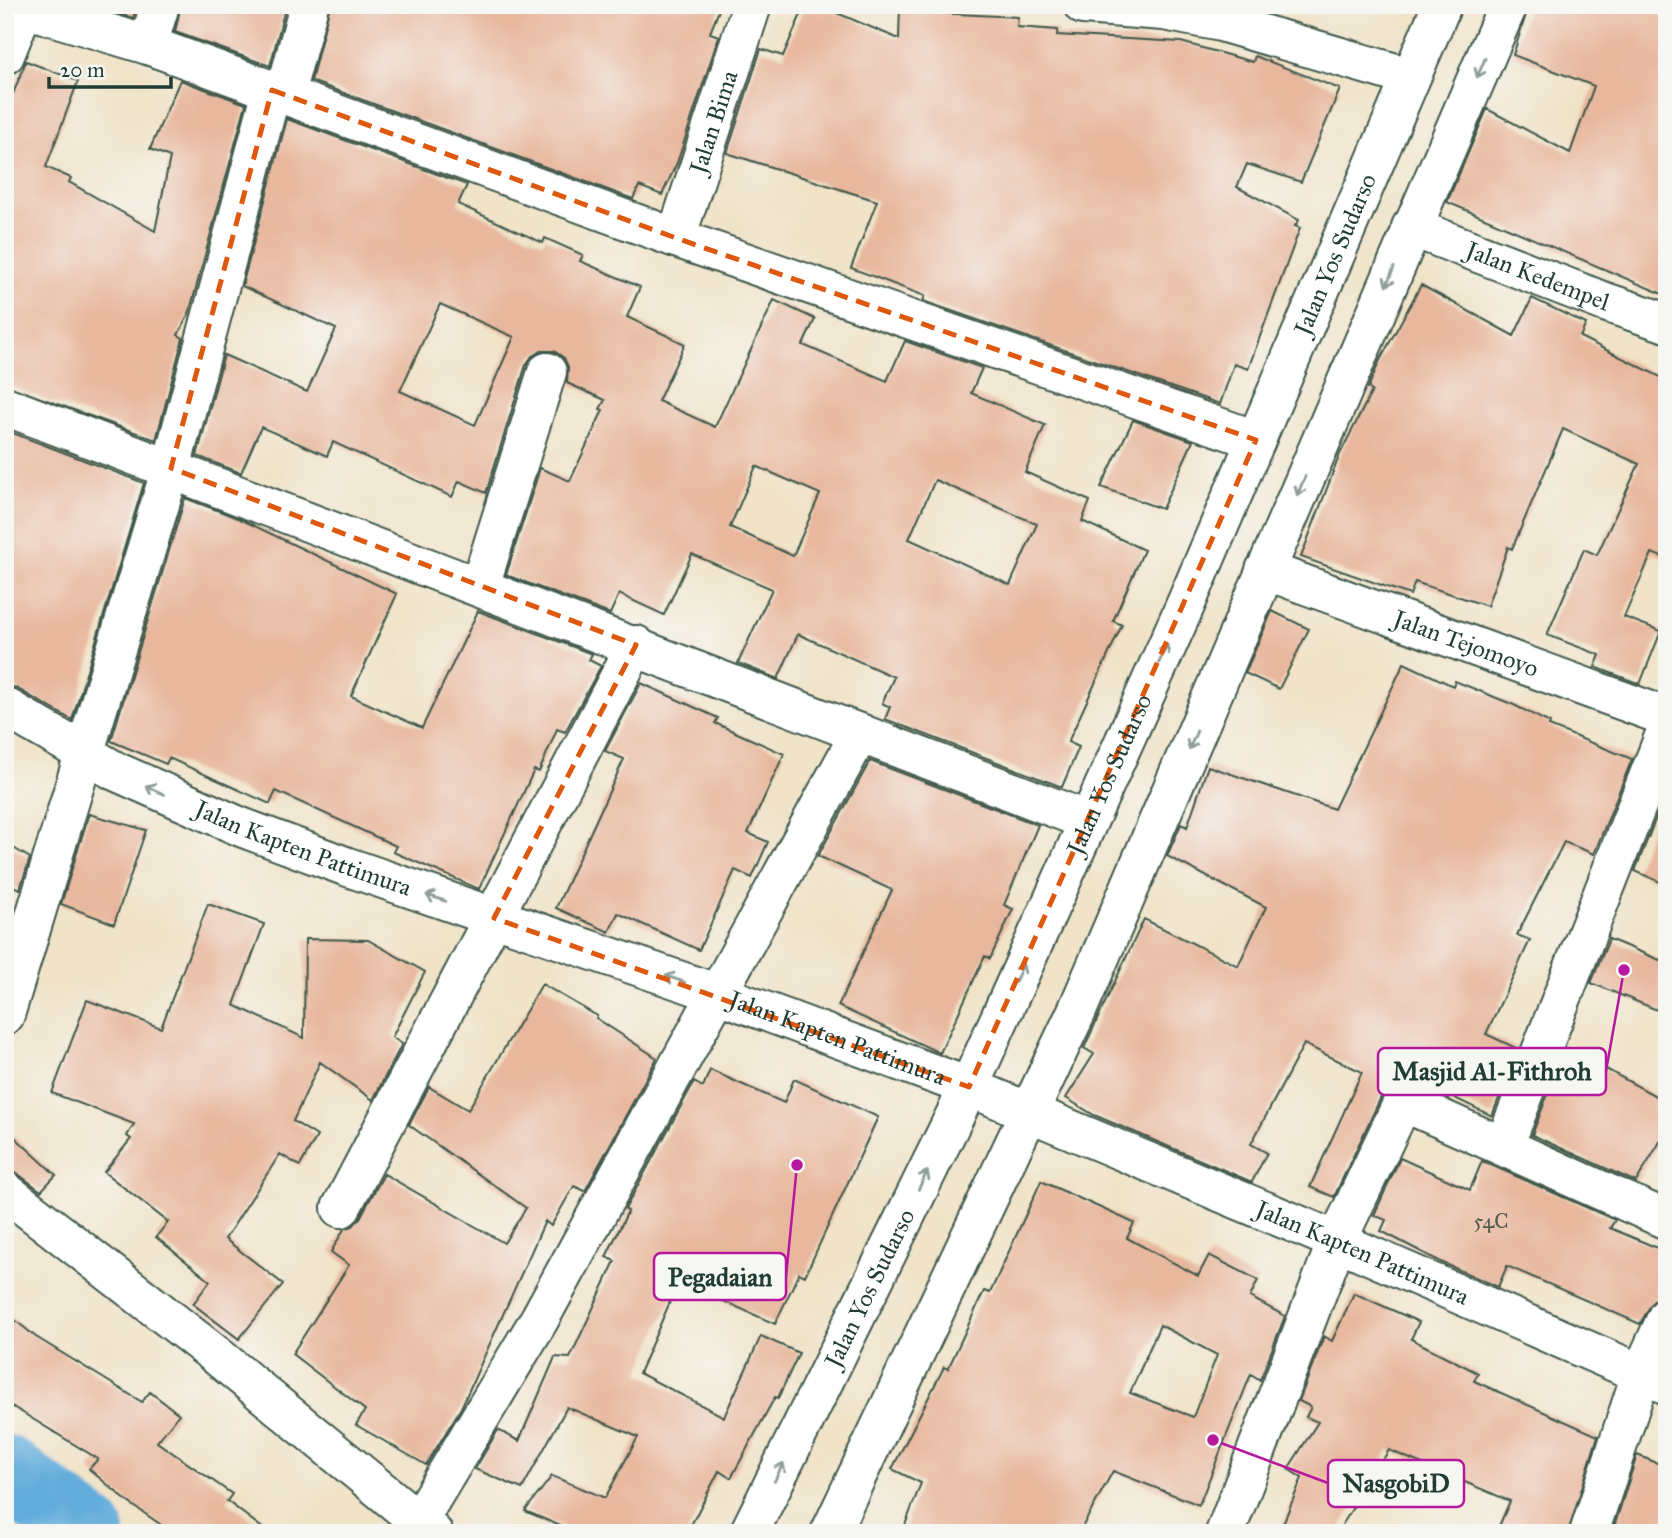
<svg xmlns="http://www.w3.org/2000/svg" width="1672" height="1538" font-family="'IM FELL Great Primer',serif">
<rect width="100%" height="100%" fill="#f6f6f2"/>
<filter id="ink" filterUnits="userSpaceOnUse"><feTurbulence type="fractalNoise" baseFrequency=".0143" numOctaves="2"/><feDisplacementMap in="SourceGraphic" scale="14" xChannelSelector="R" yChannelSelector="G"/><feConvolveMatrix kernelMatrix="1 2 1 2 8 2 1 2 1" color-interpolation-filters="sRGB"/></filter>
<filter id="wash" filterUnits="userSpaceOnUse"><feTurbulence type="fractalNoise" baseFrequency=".00686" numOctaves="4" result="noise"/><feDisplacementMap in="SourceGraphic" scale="28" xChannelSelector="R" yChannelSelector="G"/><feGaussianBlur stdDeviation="1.57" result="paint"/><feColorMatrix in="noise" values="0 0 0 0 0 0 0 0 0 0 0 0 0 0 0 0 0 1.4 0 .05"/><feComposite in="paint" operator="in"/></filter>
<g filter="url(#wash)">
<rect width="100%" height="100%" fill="#f0e3c8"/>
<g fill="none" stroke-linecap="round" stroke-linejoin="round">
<path stroke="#64addc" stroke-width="74" d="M 5,1472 L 88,1533"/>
</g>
<g id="blocks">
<path fill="#e8b79d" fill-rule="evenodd" d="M 106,5 L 137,5 L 133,18 L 106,10 Z
M 181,5 L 286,5 L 270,66 L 175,32 Z
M 330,5 L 721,5 L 710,33 L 719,36 L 677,163 L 662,195 L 639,186 L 633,199 L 311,81 Z
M 805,5 L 818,5 L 899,39 L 900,7 L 936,7 L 936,13 L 1018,17 L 1017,27 L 1058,30 L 1057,35 L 1181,42 L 1253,62 L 1255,56 L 1340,89 L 1301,182 L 1247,164 L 1237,187 L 1299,220 L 1295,226 L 1300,228 L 1248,369 L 1234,364 L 1220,404 L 923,301 L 925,296 L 851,268 L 877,201 L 727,153 L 761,49 L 783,56 Z
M 1529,5 L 1667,5 L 1667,296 L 1447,202 L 1487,109 L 1570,153 L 1594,86 L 1513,55 Z
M 26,61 L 78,81 L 46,167 L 71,178 L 69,182 L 155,231 L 170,157 L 150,149 L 180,80 L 246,104 L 189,314 L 178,335 L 183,338 L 156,440 L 5,385 L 5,114 Z
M 287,119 L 467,185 L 458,204 L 543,243 L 545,238 L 583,255 L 580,261 L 640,287 L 627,317 L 685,344 L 658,401 L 715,427 L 774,300 L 815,319 L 803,345 L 887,381 L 905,341 L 982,368 L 971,393 L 1045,425 L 1025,472 L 1090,501 L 1082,521 L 1144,550 L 1113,621 L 1122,625 L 1068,742 L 1079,747 L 1062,787 L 885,719 L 890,707 L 882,703 L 894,677 L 798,634 L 778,679 L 738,663 L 772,589 L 692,554 L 664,615 L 619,594 L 610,614 L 506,575 L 540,468 L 570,481 L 603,410 L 600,409 L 605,400 L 567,383 L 568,367 L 564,358 L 554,351 L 542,351 L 532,356 L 526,365 L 486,493 L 459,481 L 452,497 L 333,442 L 327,456 L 261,427 L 241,473 L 197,456 L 224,355 L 307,392 L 336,329 L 242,286 ZM 440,304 L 514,337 L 475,425 L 400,391 ZM 756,466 L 820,494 L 793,556 L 730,527 ZM 935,480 L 1037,524 L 1010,585 L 909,539 Z
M 1421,285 L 1514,336 L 1532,298 L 1586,324 L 1580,337 L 1667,380 L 1667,559 L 1652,553 L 1624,617 L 1661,631 L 1640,684 L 1595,667 L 1600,655 L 1547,635 L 1584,549 L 1597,555 L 1639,464 L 1563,429 L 1512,549 L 1508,547 L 1487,606 L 1415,582 L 1410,595 L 1301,557 L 1340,454 L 1372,391 L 1368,388 L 1379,362 Z
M 1133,420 L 1193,441 L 1162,509 L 1101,487 Z
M 5,430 L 144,483 L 72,720 L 16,688 L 5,685 Z
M 185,498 L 240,519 L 397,594 L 351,696 L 422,728 L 478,611 L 592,654 L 589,660 L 601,666 L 565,732 L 557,729 L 539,772 L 534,770 L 479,889 L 393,852 L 396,846 L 276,791 L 270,804 L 169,758 L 166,764 L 111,741 Z
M 1272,611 L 1309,629 L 1279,689 L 1245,673 Z
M 1404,663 L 1453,686 L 1455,681 L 1514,705 L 1550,723 L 1549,726 L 1632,759 L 1594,854 L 1564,842 L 1517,935 L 1530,940 L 1486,1034 L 1518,1049 L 1492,1116 L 1405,1074 L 1400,1085 L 1390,1087 L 1381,1097 L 1334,1197 L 1310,1187 L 1362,1072 L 1304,1044 L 1251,1144 L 1267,1153 L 1252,1182 L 1094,1115 L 1066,1098 L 1094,1054 L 1084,1048 L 1144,919 L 1238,966 L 1266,907 L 1167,856 L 1181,824 L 1187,827 L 1208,766 L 1334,809 Z
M 641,683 L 718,718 L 715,723 L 784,754 L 748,833 L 768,842 L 752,878 L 735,870 L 699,950 L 618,913 L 609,932 L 556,908 L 624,759 L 605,751 Z
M 870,761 L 1038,825 L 1004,905 L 1013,909 L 990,959 L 985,956 L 940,1053 L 838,1006 L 892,890 L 818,856 Z
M 1667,790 L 1667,885 L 1635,871 Z
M 89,814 L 146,830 L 114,924 L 61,904 Z
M 5,843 L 30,858 L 20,889 L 5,883 Z
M 208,904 L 264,924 L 234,1005 L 304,1038 L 305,939 L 368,940 L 425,972 L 392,1037 L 402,1044 L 373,1100 L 320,1062 L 293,1121 L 317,1136 L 300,1166 L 280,1154 L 225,1239 L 283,1284 L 239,1339 L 193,1304 L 210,1281 L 156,1237 L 168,1222 L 104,1172 L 131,1139 L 127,1136 L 134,1124 L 52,1093 L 87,1000 L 161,1028 Z
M 1609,939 L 1667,963 L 1667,1014 L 1591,983 Z
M 542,984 L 597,1016 L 596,1018 L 657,1058 L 585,1191 L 574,1186 L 551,1226 L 545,1221 L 461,1408 L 426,1465 L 356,1425 L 365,1410 L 292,1354 L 349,1265 L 331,1252 L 344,1229 L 353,1226 L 360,1218 L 384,1174 L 504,1243 L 526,1208 L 409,1125 L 429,1087 L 468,1110 Z
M 1569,1049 L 1667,1102 L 1667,1130 L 1636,1182 L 1532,1135 L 1558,1068 Z
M 710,1070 L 784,1103 L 794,1079 L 878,1117 L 805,1276 L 799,1273 L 775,1324 L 679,1281 L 639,1373 L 724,1417 L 761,1336 L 799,1353 L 778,1398 L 775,1397 L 731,1478 L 719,1471 L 687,1533 L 577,1533 L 525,1511 L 552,1476 L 605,1498 L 638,1437 L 567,1407 L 522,1489 L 475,1469 L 498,1430 L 519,1441 L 555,1357 L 570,1358 L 615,1261 L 606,1257 L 628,1211 L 625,1209 L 694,1082 L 703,1087 Z
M 5,1128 L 56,1175 L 41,1191 L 18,1174 L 5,1170 Z
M 1400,1158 L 1470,1190 L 1482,1161 L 1615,1220 L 1610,1228 L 1667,1252 L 1667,1295 L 1654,1300 L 1640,1324 L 1507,1266 L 1498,1287 L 1441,1262 L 1381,1231 L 1386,1220 L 1374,1215 Z
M 1041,1181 L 1134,1223 L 1127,1238 L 1198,1276 L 1209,1255 L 1258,1280 L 1250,1297 L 1285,1316 L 1260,1380 L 1251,1374 L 1199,1505 L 1113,1471 L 1079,1533 L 902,1533 L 921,1483 L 892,1469 L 944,1367 L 948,1369 L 984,1291 L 990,1293 ZM 1160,1325 L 1217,1355 L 1193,1417 L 1130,1393 Z
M 1354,1293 L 1419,1322 L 1411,1339 L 1478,1373 L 1474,1381 L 1598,1436 L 1568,1533 L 1496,1533 L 1510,1501 L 1389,1450 L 1337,1533 L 1279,1533 L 1302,1478 L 1288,1469 L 1318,1422 L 1306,1417 L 1311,1407 L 1299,1401 L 1324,1336 L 1332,1341 Z
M 5,1312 L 36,1337 L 142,1402 L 150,1392 L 179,1414 L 157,1442 L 232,1494 L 227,1501 L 269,1533 L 173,1533 L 128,1502 L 89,1469 L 98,1459 L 5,1402 Z
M 1637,1455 L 1667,1467 L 1667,1533 L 1612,1533 Z"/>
</g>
</g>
<g filter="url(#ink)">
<use href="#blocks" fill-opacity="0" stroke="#3e564a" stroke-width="2"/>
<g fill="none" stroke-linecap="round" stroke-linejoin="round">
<g stroke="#3e564a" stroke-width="42">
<g id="street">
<path d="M 14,5 L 148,45 L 676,238 L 1256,440"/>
<path d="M 1083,5 L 1164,11 L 1221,22 L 1409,77"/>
<path d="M 148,45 L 160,5"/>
<path d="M 5,55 L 25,5"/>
<path d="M 285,94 L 309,5"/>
<path id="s1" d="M 1411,227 L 1605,302 L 1667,323"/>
<path id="s2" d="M 676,238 L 752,5"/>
<path d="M 5,406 L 1086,820"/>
<path id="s3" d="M 1265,570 L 1667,717"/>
<path d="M 480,586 L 547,372"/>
<path d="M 5,1015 L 171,468 L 272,90"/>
<path d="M 1504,1146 L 1667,729"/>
<path d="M 5,1191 L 216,1355 L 433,1533"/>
<path d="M 341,1208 L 636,645"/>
<path d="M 418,1521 L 539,1320 L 860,733"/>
<path d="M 1225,1533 L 1337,1241 L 1401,1106 L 1417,1108 L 1667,1220"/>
<path d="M 1589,1533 L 1641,1374 L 1667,1317"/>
</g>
</g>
<g stroke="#3e564a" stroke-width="42">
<g id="secondary">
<path id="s4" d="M 5,707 L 115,771 L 241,827 L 345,866 L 716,993 L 969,1087 L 1337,1241 L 1667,1385"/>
</g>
</g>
<g stroke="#3e564a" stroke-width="42">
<g id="primary">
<path id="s5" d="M 749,1533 L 969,1087 L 1185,606 L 1442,5"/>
<path d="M 830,1533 L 1077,1011 L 1508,5"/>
</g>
</g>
<use href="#street" stroke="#fff" stroke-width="38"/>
<use href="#secondary" stroke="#fff" stroke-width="38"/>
<use href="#primary" stroke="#fff" stroke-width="38"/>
</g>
<defs><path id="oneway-shaft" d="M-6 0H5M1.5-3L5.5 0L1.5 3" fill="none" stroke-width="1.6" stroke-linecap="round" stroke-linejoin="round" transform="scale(1.75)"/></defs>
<g stroke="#8f9e9a">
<use href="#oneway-shaft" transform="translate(1481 68) rotate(113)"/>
<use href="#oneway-shaft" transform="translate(1390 277) rotate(113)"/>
<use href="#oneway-shaft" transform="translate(1301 486) rotate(113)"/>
<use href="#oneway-shaft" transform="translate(1163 654) rotate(-65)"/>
<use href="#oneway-shaft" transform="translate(1193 740) rotate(113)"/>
<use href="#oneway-shaft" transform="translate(155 790) rotate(-155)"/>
<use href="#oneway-shaft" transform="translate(436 898) rotate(-161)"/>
<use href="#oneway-shaft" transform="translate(1019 973) rotate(-66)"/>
<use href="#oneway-shaft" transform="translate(675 979) rotate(-161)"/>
<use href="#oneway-shaft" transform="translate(923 1180) rotate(-64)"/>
<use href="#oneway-shaft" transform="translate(779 1472) rotate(-64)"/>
</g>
</g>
<path fill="none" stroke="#de580e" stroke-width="5" stroke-dasharray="14 9" stroke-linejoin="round" d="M 272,90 L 676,238 L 1256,440 L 969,1087 L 494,918 L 636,645 L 171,468 Z"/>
<g text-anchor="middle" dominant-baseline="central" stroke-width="7" stroke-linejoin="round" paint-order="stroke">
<g font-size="21" fill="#515c4e">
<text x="1491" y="1221">54C</text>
</g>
<g font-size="24" fill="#1f3d34" stroke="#f6f6f2">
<text stroke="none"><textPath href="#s2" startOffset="122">Jalan Bima</textPath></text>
<text stroke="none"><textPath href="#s5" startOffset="1407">Jalan Yos Sudarso</textPath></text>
<text stroke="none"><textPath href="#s1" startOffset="136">Jalan Kedempel</textPath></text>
<text stroke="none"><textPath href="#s3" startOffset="214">Jalan Tejomoyo</textPath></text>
<text stroke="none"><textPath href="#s5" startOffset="840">Jalan Yos Sudarso</textPath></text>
<text stroke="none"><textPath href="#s4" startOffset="331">Jalan Kapten Pattimura</textPath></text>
<text stroke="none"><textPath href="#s4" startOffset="898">Jalan Kapten Pattimura</textPath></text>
<text stroke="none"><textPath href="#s4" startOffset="1465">Jalan Kapten Pattimura</textPath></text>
<text stroke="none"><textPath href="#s5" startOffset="273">Jalan Yos Sudarso</textPath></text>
</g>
</g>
<path fill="none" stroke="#b5179e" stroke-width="2.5" d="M1624 970L1606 1071M797 1165L786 1277M1213 1440L1328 1483"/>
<g fill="#b5179e" stroke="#f6f6f2" stroke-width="2.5">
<circle cx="1624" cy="970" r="7"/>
<circle cx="797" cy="1165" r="7"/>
<circle cx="1213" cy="1440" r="7"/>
</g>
<g fill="#f6f6f2" stroke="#b5179e" stroke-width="2.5">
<rect x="1378" y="1048" width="228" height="47" rx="7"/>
<rect x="654" y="1253" width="132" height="47" rx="7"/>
<rect x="1328" y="1460" width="136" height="47" rx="7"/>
</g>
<g font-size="26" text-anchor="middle" font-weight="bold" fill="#1f3d34">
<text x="1492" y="1080">Masjid Al-Fithroh</text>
<text x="720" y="1286">Pegadaian</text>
<text x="1396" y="1492">NasgobiD</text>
</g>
<rect width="1672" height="1538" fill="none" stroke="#f6f6f2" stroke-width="28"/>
<path d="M49 77v10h122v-10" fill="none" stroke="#1f3d34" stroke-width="3.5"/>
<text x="60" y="77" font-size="21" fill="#1f3d34" stroke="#f6f6f2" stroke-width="5" paint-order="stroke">20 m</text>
</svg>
